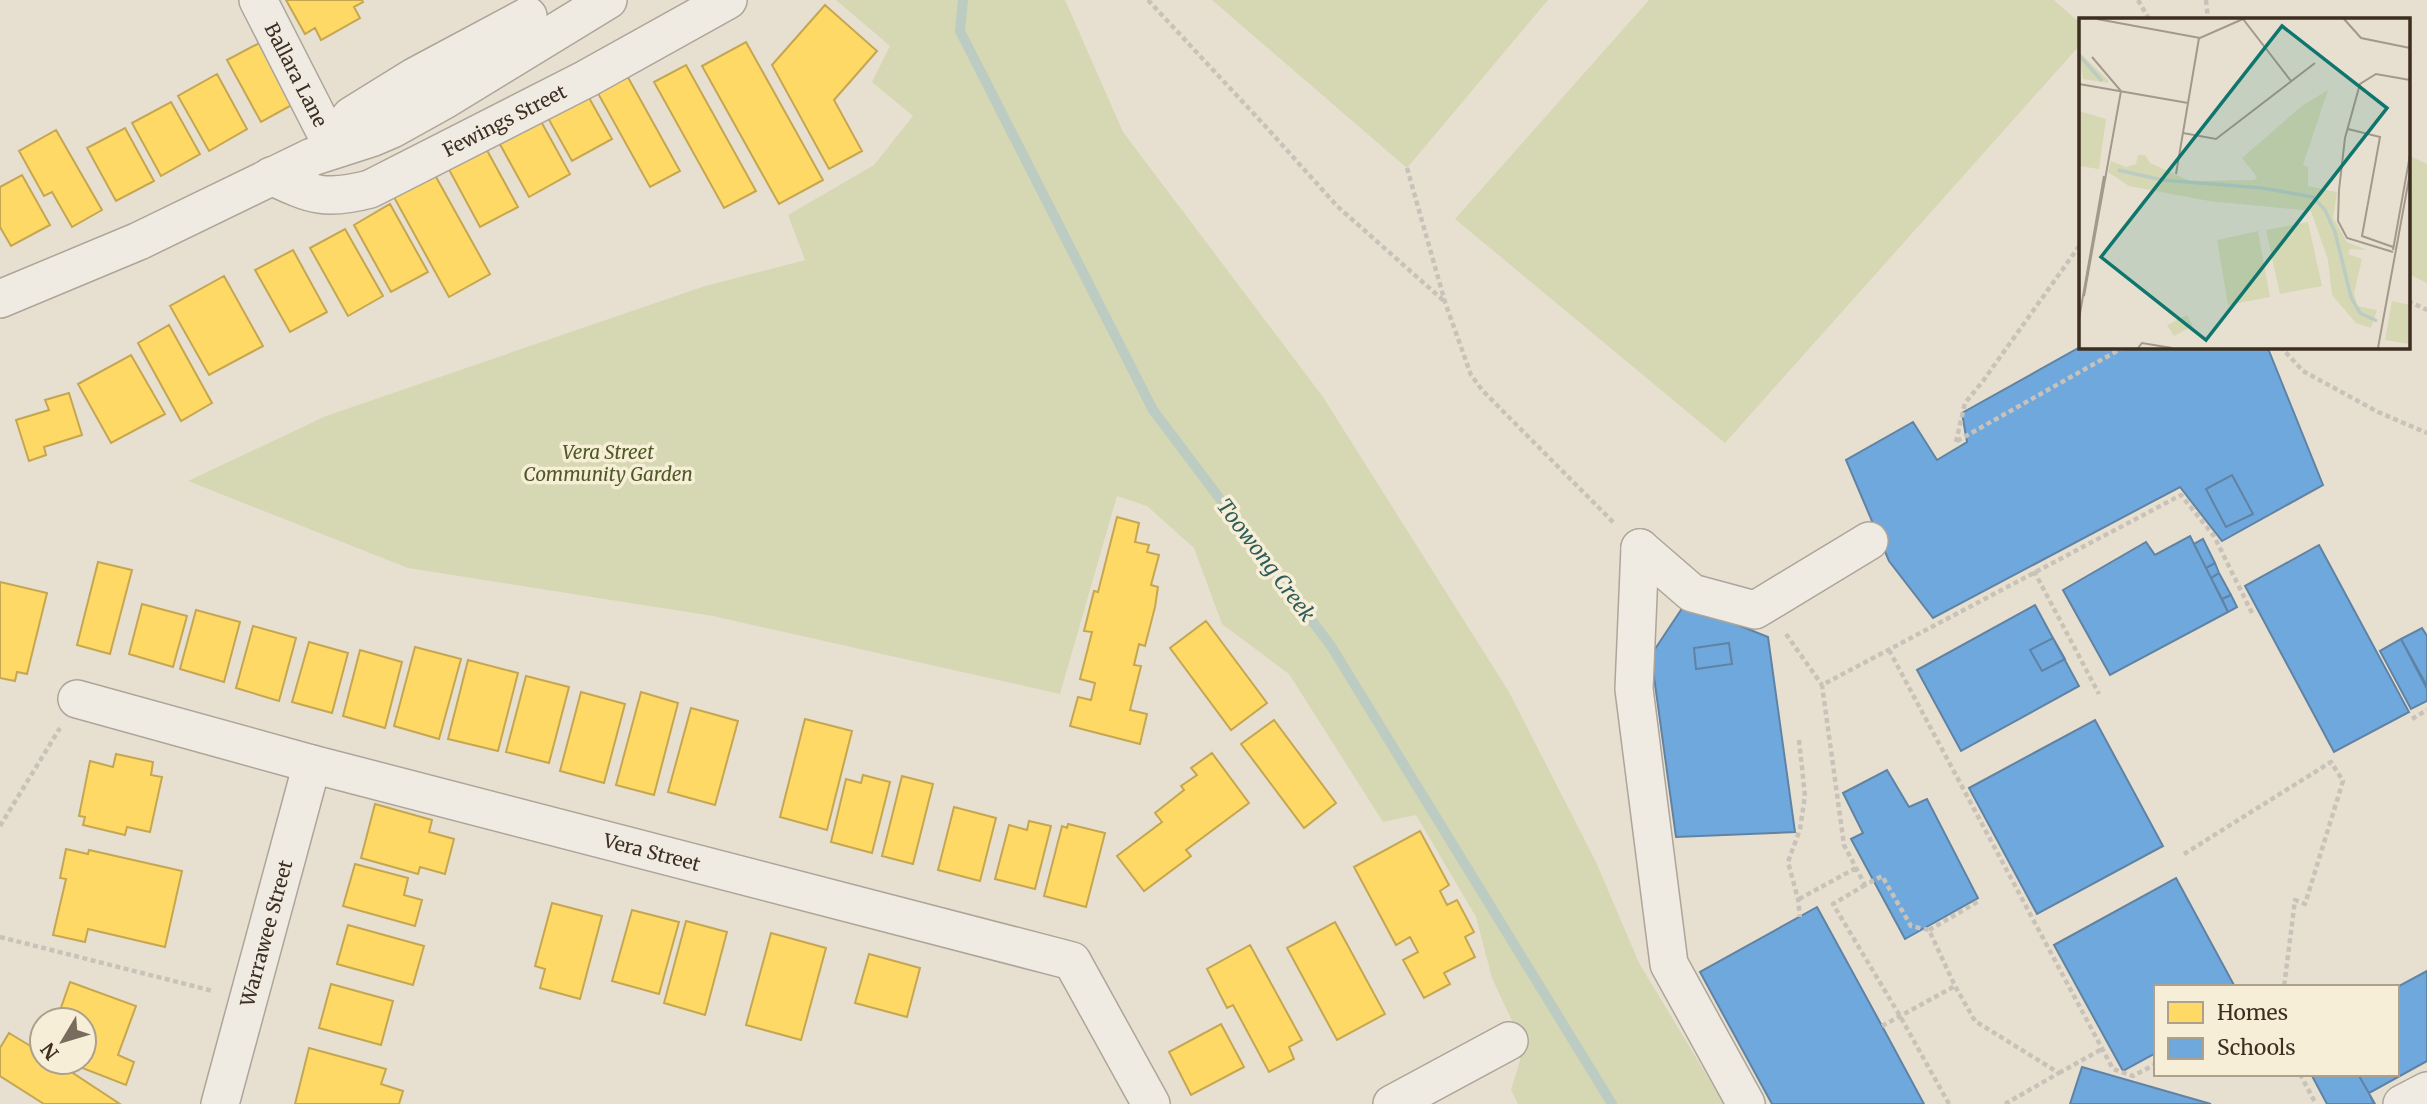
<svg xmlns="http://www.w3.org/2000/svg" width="2427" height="1104" font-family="Merriweather,serif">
<rect width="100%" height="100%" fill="#e7e0d1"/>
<path fill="#d6d7b3" d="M 836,0 L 1065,0 L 1123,132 L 1323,397 L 1509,692 L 1596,862 L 1639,963 L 1724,1104 L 1518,1104 L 1511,1090 L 1524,1047 L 1492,978 L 1476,917 L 1416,815 L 1383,822 L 1289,674 L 1222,624 L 1194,548 L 1147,506 L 1117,496 L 1060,694 L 713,616 L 408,568 L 188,481 L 326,416 L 705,286 L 805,260 L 788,215 L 874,165 L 913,116 L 872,82 L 890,46 Z
M 1212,0 L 1548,0 L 1407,168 Z
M 1649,0 L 2054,0 L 2080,23 L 2080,45 L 1725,443 L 1455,219 Z
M 2408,155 L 2427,164 L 2427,283 L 2408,274 Z"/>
<path fill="#ffd966" stroke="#c5a651" stroke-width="2" d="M 286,0 L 362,0 L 363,2 L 354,7 L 360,18 L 321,40 L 315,28 L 305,34 Z
M 825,5 L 877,51 L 834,100 L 862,151 L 829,169 L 772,65 Z
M 265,40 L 299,101 L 261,122 L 227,60 Z
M 746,42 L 823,180 L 779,204 L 702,66 Z
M 686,65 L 756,191 L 724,208 L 654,82 Z
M 625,72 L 680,171 L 650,187 L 595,88 Z
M 217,74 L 247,129 L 209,151 L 178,96 Z
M 583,87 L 612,139 L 572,161 L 543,109 Z
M 171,102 L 200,154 L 161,176 L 132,123 Z
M 538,116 L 570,174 L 529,197 L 497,139 Z
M 125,128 L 154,181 L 116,201 L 87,148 Z
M 56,130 L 102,210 L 72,227 L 52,192 L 44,196 L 19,151 Z
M 483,143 L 518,207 L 480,227 L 446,164 Z
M 431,168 L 490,274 L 449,297 L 390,190 Z
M 22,175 L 50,225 L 11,246 L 0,227 L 0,187 Z
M 390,204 L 428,272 L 391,292 L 354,225 Z
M 345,229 L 383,296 L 348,316 L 310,248 Z
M 293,250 L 327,312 L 290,332 L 255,270 Z
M 224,276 L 263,346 L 209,375 L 170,306 Z
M 169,325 L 212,403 L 181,421 L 138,343 Z
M 131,355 L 165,414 L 111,443 L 78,384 Z
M 69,393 L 82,435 L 44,447 L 46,455 L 29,461 L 16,420 L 49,410 L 45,400 Z
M 1117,517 L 1139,523 L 1135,542 L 1149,545 L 1147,552 L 1159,555 L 1151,585 L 1158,587 L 1155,607 L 1145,646 L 1139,644 L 1134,665 L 1141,666 L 1130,710 L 1147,714 L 1140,744 L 1070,726 L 1078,697 L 1091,700 L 1095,683 L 1080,679 L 1092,632 L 1084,631 L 1094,591 L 1098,592 Z
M 98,562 L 132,570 L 110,654 L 77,645 Z
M 0,582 L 47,593 L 27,674 L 17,672 L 15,681 L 0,678 Z
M 142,604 L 187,616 L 173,667 L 129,654 Z
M 196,610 L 240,622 L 224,682 L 180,669 Z
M 1206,621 L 1267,703 L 1231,730 L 1170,648 Z
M 253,626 L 296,638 L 279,701 L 236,688 Z
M 309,642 L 348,653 L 332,713 L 292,702 Z
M 415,647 L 461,659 L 439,739 L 394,726 Z
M 360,650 L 402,662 L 385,728 L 343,716 Z
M 468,660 L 518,673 L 498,751 L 448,739 Z
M 526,676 L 569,687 L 549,763 L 506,752 Z
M 581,692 L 625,704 L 604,783 L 560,771 Z
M 641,692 L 678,703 L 654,795 L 616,785 Z
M 691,708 L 738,721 L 715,805 L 668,792 Z
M 805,719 L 852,731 L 827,830 L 780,817 Z
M 1274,720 L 1336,803 L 1304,828 L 1241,744 Z
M 1212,753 L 1249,803 L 1186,850 L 1191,856 L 1144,891 L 1117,856 L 1162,822 L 1155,813 L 1184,790 L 1181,786 L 1197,775 L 1191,768 Z
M 116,754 L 153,762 L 151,775 L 162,777 L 150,832 L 127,827 L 125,835 L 83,825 L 85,817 L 79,816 L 90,761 L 113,767 Z
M 863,775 L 890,782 L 872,853 L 831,842 L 846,779 L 861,783 Z
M 902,776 L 933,784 L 913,864 L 882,856 Z
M 375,804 L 432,820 L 429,832 L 454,839 L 445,874 L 420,867 L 418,874 L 361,858 Z
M 954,807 L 996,818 L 980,881 L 938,870 Z
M 1029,821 L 1051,826 L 1035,889 L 995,879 L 1009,825 L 1027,830 Z
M 1068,824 L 1105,833 L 1086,907 L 1044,896 L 1062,826 L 1067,828 Z
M 1420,831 L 1449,885 L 1440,891 L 1447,905 L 1457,900 L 1474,932 L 1465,937 L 1475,957 L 1444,973 L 1450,984 L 1424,998 L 1403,960 L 1418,952 L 1410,937 L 1396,945 L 1354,867 Z
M 66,849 L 88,854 L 89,850 L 182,871 L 165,947 L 88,929 L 85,942 L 53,935 L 66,879 L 60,878 Z
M 355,864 L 408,878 L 404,895 L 422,900 L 415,926 L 343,906 Z
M 552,903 L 602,916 L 580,999 L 540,988 L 545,969 L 535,966 Z
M 632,910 L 679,922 L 659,994 L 612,981 Z
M 686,921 L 727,932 L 705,1015 L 664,1003 Z
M 1335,922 L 1385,1014 L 1337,1040 L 1287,948 Z
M 348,925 L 424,946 L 413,985 L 337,964 Z
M 771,933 L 826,948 L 801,1040 L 746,1025 Z
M 1250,945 L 1302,1040 L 1289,1047 L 1294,1059 L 1269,1072 L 1233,1005 L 1227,1008 L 1207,969 Z
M 869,954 L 920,968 L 907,1017 L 855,1003 Z
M 70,982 L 136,1006 L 118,1055 L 134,1062 L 126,1085 L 72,1064 L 73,1062 L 84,1062 L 84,1020 L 46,1020 L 48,1015 L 57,1019 Z
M 331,984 L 393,1001 L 381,1045 L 319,1028 Z
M 1221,1024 L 1244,1067 L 1191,1095 L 1169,1052 Z
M 9,1033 L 42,1053 L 42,1062 L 56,1062 L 120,1104 L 44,1104 L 0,1076 L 0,1048 Z
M 309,1048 L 386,1069 L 381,1084 L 403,1091 L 399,1104 L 295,1104 Z"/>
<path fill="#6fa8dc" stroke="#6083a4" stroke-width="2" d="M 2082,346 L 2267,346 L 2323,485 L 2222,541 L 2180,487 L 1933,618 L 1889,561 L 1846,460 L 1913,422 L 1937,460 L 1967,442 L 1962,413 Z
M 2232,475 L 2253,514 L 2226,527 L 2206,489 Z
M 2190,536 L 2228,612 L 2110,675 L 2063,590 L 2146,542 L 2155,555 Z
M 2203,539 L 2215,563 L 2206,568 L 2194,544 Z
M 2319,545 L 2409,712 L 2334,752 L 2245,586 Z
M 2215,563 L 2219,573 L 2211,578 L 2206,568 Z
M 2219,573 L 2231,595 L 2222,599 L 2211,578 Z
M 2231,595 L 2237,607 L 2228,612 L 2222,599 Z
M 1685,604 L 1768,637 L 1795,832 L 1676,837 L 1651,655 Z
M 2035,605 L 2079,686 L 1961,751 L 1917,670 Z
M 2422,628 L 2427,636 L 2427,686 L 2401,639 Z
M 2053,638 L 2065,659 L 2042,671 L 2030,650 Z
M 2401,639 L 2427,689 L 2427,701 L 2411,709 L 2380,651 Z
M 1729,643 L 1732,664 L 1696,669 L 1694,648 Z
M 2095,720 L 2163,846 L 2037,914 L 1969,788 Z
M 1887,770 L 1909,807 L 1927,799 L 1978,898 L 1905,939 L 1851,839 L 1863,833 L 1843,793 Z
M 2176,878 L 2235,987 L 2156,987 L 2156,1053 L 2123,1071 L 2054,945 Z
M 1817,907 L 1882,1026 L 1924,1104 L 1772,1104 L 1700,972 Z
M 2427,971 L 2427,1061 L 2369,1093 L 2374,1104 L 2327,1104 L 2311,1074 L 2397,1074 L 2397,987 Z
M 2082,1067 L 2211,1104 L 2070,1104 Z
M 2311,1074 L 2358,1074 L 2375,1104 L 2327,1104 Z"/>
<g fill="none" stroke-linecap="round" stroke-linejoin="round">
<path stroke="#bcccc2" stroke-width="10" d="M 963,0 L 960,31 L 1153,410 L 1331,646 L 1612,1104"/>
<g stroke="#ada599" stroke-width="40">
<g id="minor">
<path id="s1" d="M 258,0 L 334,149"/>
<path d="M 334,149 L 340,130 L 351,116 L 414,77 L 528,16"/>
<path id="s2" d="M 271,176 C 312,195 325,201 370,189 L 586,79 L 728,0"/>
<path d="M 0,299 L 139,241 L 312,157 L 371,138 L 392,129 L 446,99 L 608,0"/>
<path d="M 1640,548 L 1634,689 L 1669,964 L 1746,1104"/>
<path d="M 1640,548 L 1692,593 L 1755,610 L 1869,541"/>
<path id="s3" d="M 77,699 L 312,764 L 1072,961 L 1151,1104"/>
<path id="s4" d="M 220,1104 L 312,764"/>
<path d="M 1392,1104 L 1509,1041"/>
<path d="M 2402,1104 L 2427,1091"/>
</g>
</g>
<path stroke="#c8c2b9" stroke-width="4.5" stroke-dasharray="5 3.5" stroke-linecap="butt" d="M 1148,0 L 1267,128 L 1337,206 L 1444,301
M 2138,0 L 2149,19
M 2206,0 L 2208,19
M 1407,168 L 1445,302 L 1471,375 L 1482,390 L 1614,523
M 2408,301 L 2427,310
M 2280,346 L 2303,371 L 2378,412 L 2427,433
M 1957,441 L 2126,346
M 1956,442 L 1965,403 L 1983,381 L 2080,245
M 2034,571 L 2099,694
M 1786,634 L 1822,685
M 1889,650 L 2113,1069 L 2133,1076 L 2156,1064
M 2412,719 L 2427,710
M 1799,740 L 1805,796 L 1800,829 L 1788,862 L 1798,899 L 1800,917
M 0,826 L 60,728
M 2184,854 L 2331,762 L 2343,781 L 2305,904 L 2295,900 L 2284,987
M 1865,885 L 1833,904 L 1900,1016 L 1949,1104
M 1799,899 L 1856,868
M 1929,930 L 1979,901
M 0,937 L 213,991
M 1882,1026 L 1955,986
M 2059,1073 L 2102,1049
M 2300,1074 L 2316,1104
M 2005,1104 L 2059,1073 L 1975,1021 L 1955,986 L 1929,930 L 1911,926 L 1882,876 L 1865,885 L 1844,845 L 1822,685 L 2181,495 L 2214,536 L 2252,613"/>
<use href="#minor" stroke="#efebe3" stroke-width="37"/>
</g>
<g text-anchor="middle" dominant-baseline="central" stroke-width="7" stroke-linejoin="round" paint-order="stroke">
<g font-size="19" fill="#3d2e20" stroke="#f7eed8">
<text stroke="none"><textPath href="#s1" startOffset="84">Ballara Lane</textPath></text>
<text stroke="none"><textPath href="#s2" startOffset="254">Fewings Street</textPath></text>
<text stroke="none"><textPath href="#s3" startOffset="595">Vera Street</textPath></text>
<text stroke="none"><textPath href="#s4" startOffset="177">Warrawee Street</textPath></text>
</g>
<g font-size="19" font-style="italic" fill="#4d5a26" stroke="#f7eed8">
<text x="608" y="452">Vera Street<tspan x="608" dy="22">Community Garden</tspan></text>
</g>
<g font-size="21" font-style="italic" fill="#2f5d5a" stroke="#f7eed8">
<text transform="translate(1266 560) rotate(53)">Toowong Creek</text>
</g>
</g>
<g transform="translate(2079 18)">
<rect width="331" height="331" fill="#e7e0d1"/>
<path d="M 0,34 L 29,62 L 29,65 L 4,61 ZM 249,72 L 224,147 L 229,149 L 229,168 L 258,174 L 254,200 L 268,224 L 288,232 L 271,231 L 269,236 L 283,241 L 275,275 L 278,288 L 298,292 L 292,310 L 277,305 L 253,277 L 249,242 L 232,193 L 130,183 L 50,168 L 29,154 L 32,143 L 47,149 L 57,146 L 59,137 L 66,137 L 71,145 L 111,163 L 175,162 L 178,159 L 163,140 L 224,87 ZM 0,93 L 27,101 L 20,151 L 0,148 ZM 229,204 L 243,268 L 201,276 L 187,212 ZM 179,213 L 191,279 L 149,287 L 138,222 ZM 313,283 L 331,287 L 331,326 L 306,322 ZM 108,297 L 114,308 L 95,318 L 88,307 Z" fill="#d6d7b3"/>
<path fill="none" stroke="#bcccc2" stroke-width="3.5" d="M 0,37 L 23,63M 39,152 L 83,162 L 183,170 L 234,179 L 246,192 L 256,214 L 272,279 L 281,295 L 298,303"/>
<path fill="none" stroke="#a3998a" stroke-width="2" d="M 18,1 L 121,20 L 164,1M 164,1 L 212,63M 265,1 L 282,20 L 331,30M 0,66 L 109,85M 269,111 L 301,119 L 283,218 L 314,229M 104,115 L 137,121 L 236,45M 97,156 L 120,20M 314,232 L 331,137M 314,234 L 268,220 L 259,203 L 260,172 L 266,120 L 281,66 L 297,56 L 331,62M 5,278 L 42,73 L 13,39M 0,301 L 25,158M 59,330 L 63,325 L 93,330M 299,330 L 331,155"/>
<path fill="#0f766e" fill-opacity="0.15" stroke="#0f766e" stroke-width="3.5" d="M 203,8 L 308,90 L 127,322 L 22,239 Z"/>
<rect width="331" height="331" fill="none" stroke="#3d2e20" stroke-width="3.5"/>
</g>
<rect x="2154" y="985" width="245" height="91" fill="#f7eed8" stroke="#ada18e" stroke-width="2"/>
<rect x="2168" y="1002" width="35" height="21" fill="#ffd966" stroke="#ada18e" stroke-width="2"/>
<text x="2217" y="1020" font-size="21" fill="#3d2e20">Homes</text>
<rect x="2168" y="1038" width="35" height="21" fill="#6fa8dc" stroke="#ada18e" stroke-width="2"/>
<text x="2217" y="1055" font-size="21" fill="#3d2e20">Schools</text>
<g transform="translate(63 1041) rotate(232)"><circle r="33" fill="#f7eed8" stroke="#ada18e" stroke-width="2"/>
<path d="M0-5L12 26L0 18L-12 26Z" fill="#786c5e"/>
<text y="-10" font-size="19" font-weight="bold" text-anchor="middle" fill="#3d2e20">N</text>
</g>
</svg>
